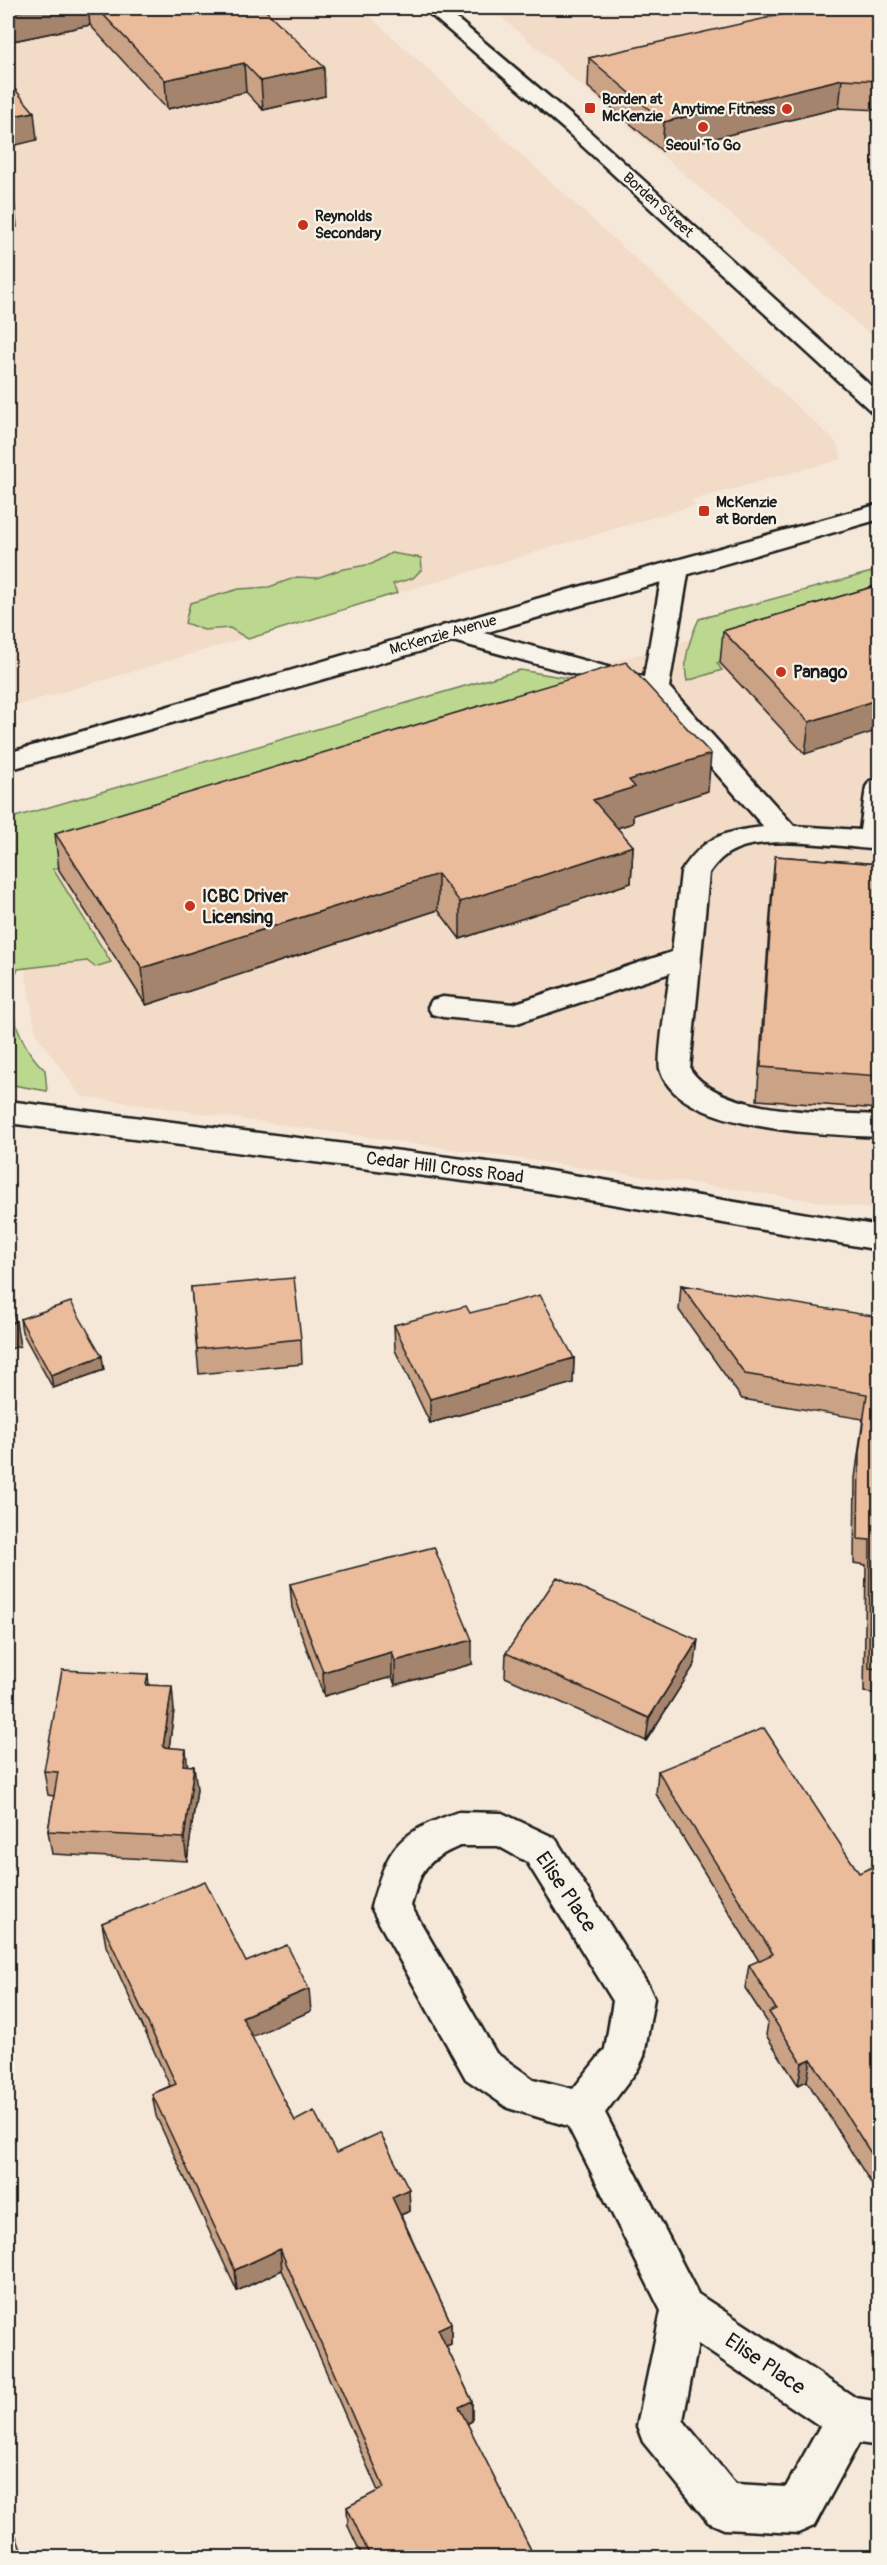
<svg xmlns="http://www.w3.org/2000/svg" width="887" height="2565" font-family="Pangolin,sans-serif">
<rect width="100%" height="100%" fill="#f5e8d9"/>
<filter id="ink" filterUnits="userSpaceOnUse"><feTurbulence type="fractalNoise" baseFrequency=".0167" numOctaves="2"/><feDisplacementMap in="SourceGraphic" scale="12" xChannelSelector="R" yChannelSelector="G"/><feConvolveMatrix kernelMatrix="1 2 1 2 8 2 1 2 1" color-interpolation-filters="sRGB"/></filter>
<g filter="url(#ink)">
<path fill="#f2dbc7" d="M 8,8 L 361,8 L 836,442 L 842,459 L 692,500 L 695,505 L 8,708 Z
M 490,8 L 879,8 L 879,342 L 541,51 Z
M 879,583 L 879,1210 L 81,1096 L 36,1034 L 23,957 L 39,863 L 72,822 Z"/>
<path fill="#bcd88f" stroke="#6c7a56" stroke-width="1.5" d="M 391,553 L 421,558 L 422,569 L 413,578 L 393,584 L 397,593 L 248,639 L 230,628 L 204,630 L 185,623 L 190,603 L 239,589 L 269,587 L 297,577 L 317,578 L 339,570 L 372,564 Z
M 879,570 L 879,612 L 717,663 L 722,670 L 687,681 C 682,660 690,638 699,619 Z
M 520,670 L 585,681 L 625,692 L 53,869 L 111,962 L 95,967 L 87,961 L 18,969 C 0,997 21,1050 45,1070 L 47,1091 L 8,1084 L 8,819 Z"/>
<g fill="none" stroke-linecap="round" stroke-linejoin="round">
<g stroke="#1c1c1c" stroke-width="5">
<path id="minor" d="M 423,8 L 444,8 L 579,122 L 880,394 L 880,414 L 872,412 L 565,130 Z
M 676,560 L 685,563 L 689,568 L 669,687 L 794,826 L 860,830 L 866,787 L 870,781 L 880,779 L 880,850 C 843,847 769,835 737,849 C 724,854 717,862 709,873 L 690,1069 C 721,1116 829,1112 880,1115 L 880,1137 C 829,1134 676,1132 660,1069 C 657,1057 668,991 670,973 L 514,1024 L 443,1017 L 432,1014 L 428,1007 L 432,1000 L 443,997 L 513,1004 L 672,952 L 681,872 C 703,837 724,831 764,827 L 646,694 L 442,638 L 438,632 L 442,626 L 451,624 L 644,677 L 663,568 L 667,563 Z
M 8,1101 L 519,1166 L 880,1226 L 880,1250 L 519,1188 L 8,1123 Z
M 458,1812 L 502,1813 L 555,1838 L 648,1985 L 654,1998 L 644,2056 L 638,2069 L 605,2113 L 698,2294 L 856,2398 L 880,2402 L 880,2446 L 859,2443 L 814,2526 L 798,2533 L 724,2529 L 708,2522 L 643,2442 L 637,2426 L 661,2311 L 568,2126 L 508,2108 L 466,2079 L 377,1919 L 371,1907 C 389,1845 396,1834 458,1812 ZM 460,1846 L 498,1846 L 527,1862 L 613,2001 L 605,2049 L 573,2089 L 533,2079 L 496,2053 L 411,1906 C 421,1869 425,1861 460,1846 ZM 698,2344 L 820,2426 L 786,2487 L 735,2484 L 683,2420 Z"/>
</g>
<g stroke="#1c1c1c" stroke-width="5">
<path id="major" d="M 880,504 L 880,519 L 8,770 L 8,753 L 557,593 Z"/>
</g>
<use href="#minor" fill="#f7f3e8" fill-rule="evenodd"/>
<use href="#major" fill="#f7f3e8" fill-rule="evenodd"/>
</g>
<path fill="#caa286" stroke="#1c1c1c" stroke-width="1.5" d="M 8,8 L 263,8 L 325,96 L 263,110 L 246,92 L 167,109 L 90,25 L 8,42 Z
M 845,8 L 879,10 L 879,110 L 839,108 L 662,151 L 588,87 L 589,58 Z
M 879,585 L 805,754 L 720,663 L 723,631 Z
M 708,791 L 633,815 L 633,823 L 617,828 L 633,846 L 631,883 L 460,939 L 438,910 L 146,1005 L 59,870 L 55,833 Z
M 775,856 L 879,864 L 879,1109 L 757,1100 L 772,888 Z
M 681,1285 L 879,1323 L 879,1694 L 864,1692 L 866,1565 L 854,1563 L 855,1478 L 863,1419 L 742,1399 L 679,1310 Z
M 191,1287 L 301,1339 L 302,1364 L 199,1374 Z
M 470,1313 L 574,1358 L 573,1383 L 430,1423 L 395,1350 L 394,1325 Z
M 20,1319 L 104,1370 L 53,1388 L 22,1332 Z
M 290,1584 L 472,1664 L 395,1685 L 392,1677 L 324,1696 L 292,1608 Z
M 506,1653 L 695,1664 L 646,1741 L 505,1677 Z
M 148,1674 L 149,1686 L 174,1710 L 169,1748 L 187,1765 L 197,1789 L 187,1861 L 52,1854 L 48,1831 L 54,1796 L 48,1795 L 44,1771 Z
M 658,1771 L 859,1873 L 879,1874 L 879,2196 L 807,2081 L 798,2085 L 766,2035 L 768,2023 L 745,1988 L 749,1965 L 759,1961 L 656,1794 Z
M 102,1923 L 246,1962 L 311,2011 L 251,2036 L 295,2121 L 336,2153 L 409,2189 L 410,2211 L 401,2215 L 451,2323 L 451,2344 L 446,2346 L 472,2401 L 472,2421 L 467,2424 L 535,2558 L 363,2558 L 348,2526 L 347,2507 L 378,2491 L 282,2270 L 237,2291 L 156,2116 L 152,2094 L 170,2086 L 106,1946 Z"/>
<path fill="#a4846d" stroke="#1c1c1c" stroke-width="1.5" d="M 35,8 L 88,8 L 90,25 L 8,42 L 8,13 Z
M 244,63 L 246,92 L 167,109 L 165,80 Z
M 324,67 L 325,96 L 263,110 L 261,81 Z
M 842,79 L 839,108 L 662,151 L 664,122 Z
M 34,112 L 37,140 L 8,147 L 8,117 Z
M 14,198 L 17,227 L 8,229 L 8,199 Z
M 879,699 L 879,730 L 805,754 L 809,722 Z
M 711,754 L 708,791 L 633,815 L 633,823 L 591,836 L 593,800 L 629,780 Z
M 633,846 L 631,883 L 460,939 L 460,902 Z
M 438,874 L 438,910 L 146,1005 L 142,968 Z
M 16,1321 L 20,1346 L 8,1350 L 8,1324 Z
M 102,1356 L 104,1370 L 53,1388 L 51,1375 Z
M 574,1358 L 573,1383 L 430,1423 L 430,1399 Z
M 472,1640 L 472,1664 L 395,1685 L 395,1661 Z
M 698,1640 L 695,1664 L 646,1741 L 649,1718 Z
M 392,1652 L 392,1677 L 324,1696 L 323,1672 Z
M 172,1686 L 174,1710 L 166,1771 L 163,1747 Z
M 186,1749 L 188,1772 L 183,1765 Z
M 194,1766 L 197,1789 L 187,1861 L 184,1838 Z
M 309,1989 L 311,2011 L 244,2040 L 242,2017 Z
M 811,2059 L 807,2081 L 798,2085 L 802,2063 Z
M 409,2189 L 410,2211 L 393,2218 L 392,2197 Z
M 280,2249 L 282,2270 L 237,2291 L 235,2270 Z
M 451,2323 L 451,2344 L 438,2350 L 438,2329 Z
M 472,2401 L 472,2421 L 459,2427 L 459,2407 Z"/>
<path fill="#ebbc9c" stroke="#1c1c1c" stroke-width="1.5" d="M 8,8 L 35,8 L 8,13 Z
M 97,8 L 263,8 L 324,67 L 261,81 L 244,63 L 165,80 Z
M 811,8 L 845,8 L 879,10 L 879,81 L 842,79 L 664,122 L 589,58 Z
M 8,81 L 34,112 L 8,117 Z
M 8,190 L 14,198 L 8,199 Z
M 879,585 L 879,699 L 809,722 L 723,631 Z
M 626,662 L 711,754 L 629,780 L 635,787 L 593,800 L 633,846 L 460,902 L 438,874 L 142,968 L 55,833 Z
M 775,856 L 879,864 L 879,1076 L 761,1067 Z
M 294,1278 L 301,1339 L 197,1349 L 191,1287 Z
M 681,1285 L 873,1316 L 872,1322 L 879,1323 L 879,1669 L 869,1668 L 870,1540 L 858,1539 L 859,1453 L 867,1394 L 745,1374 Z
M 540,1295 L 574,1358 L 430,1399 L 394,1325 L 466,1306 L 470,1313 Z
M 71,1302 L 102,1356 L 51,1375 L 20,1319 Z
M 8,1306 L 16,1321 L 8,1324 Z
M 434,1547 L 472,1640 L 395,1661 L 392,1652 L 323,1672 L 290,1584 Z
M 557,1577 L 698,1640 L 649,1718 L 506,1653 Z
M 62,1670 L 148,1674 L 146,1685 L 172,1686 L 163,1747 L 186,1749 L 183,1765 L 194,1766 L 184,1838 L 48,1831 L 58,1772 L 44,1771 Z
M 764,1728 L 859,1873 L 874,1866 L 879,1874 L 879,2166 L 811,2059 L 802,2063 L 769,2012 L 776,2009 L 749,1965 L 773,1954 L 658,1771 Z
M 205,1881 L 246,1962 L 287,1945 L 309,1989 L 242,2017 L 295,2121 L 314,2111 L 336,2153 L 380,2133 L 409,2189 L 392,2197 L 451,2323 L 438,2329 L 472,2401 L 459,2407 L 535,2558 L 371,2558 L 347,2507 L 384,2488 L 280,2249 L 235,2270 L 152,2094 L 176,2084 L 102,1923 Z
M 16,2536 L 24,2558 L 8,2558 L 8,2540 Z"/>
</g>
<g fill="#c8321e" stroke="#f7f3e8" stroke-width="2">
<rect x="584" y="102" width="12" height="12" rx="3"/>
<circle cx="787" cy="109" r="6"/>
<circle cx="703" cy="127" r="6"/>
<circle cx="303" cy="225" r="6"/>
<rect x="698" y="505" width="12" height="12" rx="3"/>
<circle cx="781" cy="672" r="6"/>
<circle cx="190" cy="906" r="6"/>
</g>
<g text-anchor="middle" dominant-baseline="central" stroke-width="4.5" stroke-linejoin="round" paint-order="stroke">
<g font-size="15" font-weight="bold" fill="#1c1c1c" stroke="#f7f3e8" text-anchor="start">
<text x="602" y="99">Borden at<tspan x="602" dy="17">McKenzie</tspan></text>
<text x="775" y="109" text-anchor="end">Anytime Fitness</text>
<text x="703" y="145" text-anchor="middle">Seoul To Go</text>
<text x="315" y="216">Reynolds<tspan x="315" dy="17">Secondary</tspan></text>
<text x="716" y="502">McKenzie<tspan x="716" dy="17">at Borden</tspan></text>
</g>
<g font-size="15" fill="#1c1c1c" stroke="#f7f3e8">
<text transform="translate(658 205) rotate(42)">Borden Street</text>
<text transform="translate(443 635) rotate(-16)">McKenzie Avenue</text>
</g>
<g font-size="18" font-weight="bold" fill="#1c1c1c" stroke="#f7f3e8" text-anchor="start">
<text x="793" y="672">Panago</text>
<text x="202" y="896">ICBC Driver<tspan x="202" dy="21">Licensing</tspan></text>
</g>
<g font-size="18" fill="#1c1c1c" stroke="#f7f3e8">
<text transform="translate(445 1168) rotate(7)">Cedar Hill Cross Road</text>
</g>
<g font-size="21" fill="#1c1c1c" stroke="#f7f3e8">
<text transform="translate(566 1892) rotate(56)">Elise Place</text>
<text transform="translate(765 2364) rotate(34)">Elise Place</text>
</g>
</g>
<rect width="887" height="2565" fill="none" stroke="#f7f3e8" stroke-width="30"/>
<rect x="15" y="15" width="857" height="2535" fill="none" stroke="#1c1c1c" stroke-width="2" filter="url(#ink)"/>
</svg>
